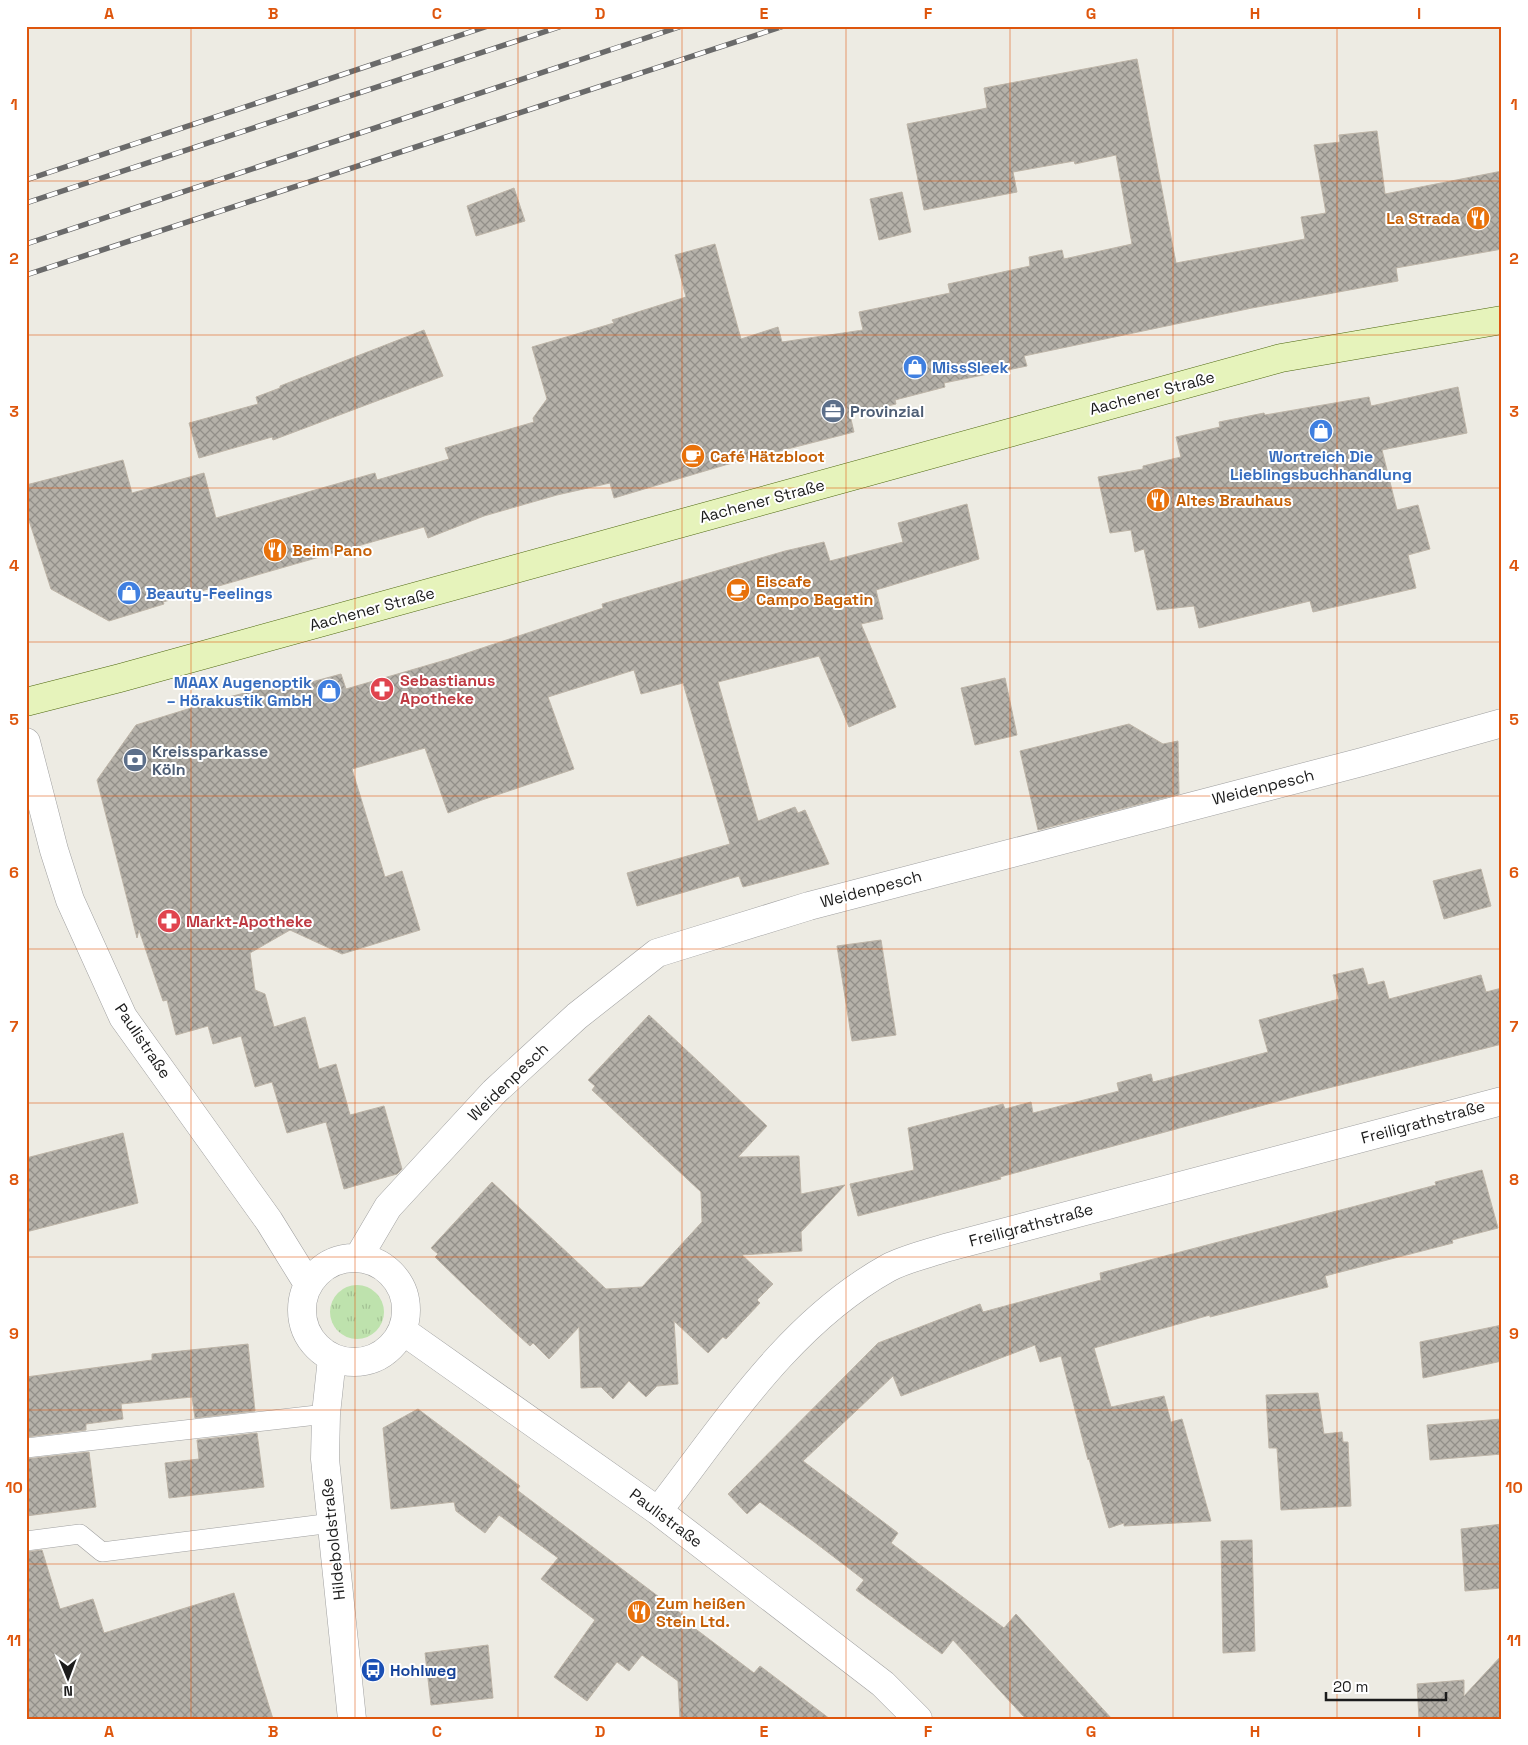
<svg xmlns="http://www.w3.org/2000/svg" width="1528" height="1745" font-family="'Space Grotesk',sans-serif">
<defs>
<pattern id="grass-tufts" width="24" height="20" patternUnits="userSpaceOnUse" patternTransform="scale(1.25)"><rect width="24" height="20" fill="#bee2ad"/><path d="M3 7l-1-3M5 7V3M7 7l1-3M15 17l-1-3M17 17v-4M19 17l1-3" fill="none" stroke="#a3c194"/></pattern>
<pattern id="building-cross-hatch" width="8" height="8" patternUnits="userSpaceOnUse" patternTransform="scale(1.25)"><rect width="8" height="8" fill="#b5b1a9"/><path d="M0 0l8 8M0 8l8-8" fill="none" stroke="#928f89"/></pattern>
</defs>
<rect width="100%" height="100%" fill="#edebe3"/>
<path fill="url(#grass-tufts)" d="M330 1312a27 27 0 1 1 54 0a27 27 0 1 1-54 0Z"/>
<path fill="url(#building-cross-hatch)" stroke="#bdb4a7" d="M 1137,59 L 1176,263 L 1305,239 L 1301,217 L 1326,213 L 1314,145 L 1340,142 L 1339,135 L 1377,131 L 1385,194 L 1502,171 L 1502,249 L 1396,268 L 1398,281 L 1252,308 L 1024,356 L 1027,366 L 944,383 L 945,387 L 895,400 L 896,404 L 850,415 L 854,432 L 725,465 L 614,498 L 610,483 L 557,495 L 484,516 L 428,538 L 424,527 L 163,602 L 164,604 L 109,621 L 51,589 L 26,511 L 26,485 L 123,460 L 132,493 L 204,473 L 216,518 L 375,473 L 377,480 L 449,459 L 445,448 L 534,422 L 533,418 L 547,399 L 532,347 L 614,323 L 612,320 L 686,297 L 675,255 L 715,244 L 741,339 L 778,327 L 782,342 L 863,330 L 859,312 L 950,293 L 948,284 L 1030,266 L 1029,257 L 1062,250 L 1064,259 L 1132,244 L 1116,155 L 1075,164 L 1074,161 L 1013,172 L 1017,192 L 924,210 L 907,124 L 987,108 L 984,88 Z
M 514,188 L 525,221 L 476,236 L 467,206 Z
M 902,192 L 911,232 L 879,240 L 870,199 Z
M 424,330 L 443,376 L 273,440 L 272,437 L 199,458 L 189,423 L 258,404 L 256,397 L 280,388 L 280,386 Z
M 1458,387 L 1467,433 L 1382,450 L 1397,510 L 1418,505 L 1430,549 L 1408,555 L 1416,588 L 1313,612 L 1310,601 L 1199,628 L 1194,606 L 1157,610 L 1144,549 L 1135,552 L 1131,530 L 1110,533 L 1098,477 L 1143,469 L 1143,466 L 1181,457 L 1176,437 L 1220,427 L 1219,422 L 1264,413 L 1265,415 L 1369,397 L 1371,406 Z
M 967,504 L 979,559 L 876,590 L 883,619 L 861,624 L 896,707 L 849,727 L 819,656 L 718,682 L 758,821 L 795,807 L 798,813 L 805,810 L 829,864 L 743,887 L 739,876 L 637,906 L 627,873 L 730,844 L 683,683 L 641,694 L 634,670 L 548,697 L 574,769 L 482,800 L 448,813 L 425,748 L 352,769 L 385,877 L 402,871 L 420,930 L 342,954 L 290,930 L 250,953 L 255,990 L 265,994 L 274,1027 L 305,1017 L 319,1069 L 336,1064 L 350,1115 L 384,1106 L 402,1169 L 397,1174 L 344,1189 L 326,1122 L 287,1133 L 272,1082 L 255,1087 L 241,1036 L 213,1044 L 208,1026 L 176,1035 L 167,1000 L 163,1001 L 139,930 L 137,938 L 97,780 L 136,725 L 217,700 L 284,683 L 286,689 L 341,674 L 346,689 L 449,659 L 603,608 L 602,604 L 785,551 L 824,542 L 830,561 L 903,542 L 898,523 Z
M 1005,678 L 1017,735 L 975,745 L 961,688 Z
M 1129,724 L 1163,744 L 1178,741 L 1179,794 L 1038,830 L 1020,751 Z
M 1481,869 L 1491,906 L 1444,919 L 1433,881 Z
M 881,940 L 896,1035 L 852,1041 L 837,946 Z
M 1363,968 L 1368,985 L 1384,981 L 1389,999 L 1481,975 L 1486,992 L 1502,988 L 1502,1044 L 1297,1096 L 1000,1177 L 1001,1179 L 858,1216 L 850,1184 L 914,1170 L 908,1128 L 1003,1104 L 1005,1109 L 1031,1102 L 1033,1113 L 1119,1091 L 1117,1083 L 1151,1074 L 1153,1082 L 1268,1052 L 1259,1020 L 1339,999 L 1333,975 Z
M 649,1015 L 767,1126 L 738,1157 L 799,1156 L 801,1194 L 845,1185 L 801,1232 L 802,1251 L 742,1255 L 773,1284 L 757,1300 L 760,1303 L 726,1339 L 723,1337 L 708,1353 L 674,1321 L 678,1384 L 657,1386 L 646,1397 L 629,1381 L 613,1399 L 601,1387 L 581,1388 L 579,1327 L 549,1359 L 533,1343 L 530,1346 L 471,1292 L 435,1257 L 438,1254 L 431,1248 L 492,1182 L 606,1289 L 642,1287 L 702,1222 L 701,1192 L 592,1090 L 595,1086 L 588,1080 Z
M 123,1133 L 138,1203 L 26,1232 L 26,1158 Z
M 1482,1170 L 1498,1228 L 1452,1240 L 1453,1243 L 1325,1276 L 1328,1287 L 1210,1317 L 1210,1315 L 1094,1348 L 1111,1407 L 1164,1396 L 1171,1422 L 1182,1419 L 1211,1521 L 1124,1526 L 1124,1523 L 1109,1528 L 1089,1459 L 1088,1460 L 1061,1356 L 1040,1362 L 1035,1345 L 901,1396 L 893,1376 L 803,1461 L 898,1533 L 891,1543 L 1004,1628 L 1016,1614 L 1112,1719 L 1026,1719 L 953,1640 L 942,1654 L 856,1590 L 864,1580 L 813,1541 L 760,1502 L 747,1514 L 728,1494 L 878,1343 L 980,1304 L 983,1312 L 1101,1280 L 1100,1273 L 1436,1185 L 1435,1182 Z
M 1502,1325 L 1502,1361 L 1423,1378 L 1420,1342 Z
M 248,1344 L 255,1411 L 195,1418 L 192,1397 L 121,1404 L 123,1419 L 86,1424 L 86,1430 L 26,1437 L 26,1377 L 152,1360 L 152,1354 Z
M 1318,1393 L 1324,1434 L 1342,1432 L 1343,1442 L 1348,1442 L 1351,1506 L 1281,1510 L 1277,1448 L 1269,1448 L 1266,1395 Z
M 418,1409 L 520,1486 L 517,1490 L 683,1615 L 681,1618 L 754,1673 L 760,1666 L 830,1719 L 680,1719 L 678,1681 L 642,1655 L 629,1671 L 617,1662 L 587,1701 L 554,1677 L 595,1620 L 541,1579 L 558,1558 L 499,1515 L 485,1533 L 456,1511 L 454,1502 L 391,1509 L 383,1428 Z
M 1502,1419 L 1502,1454 L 1430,1460 L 1427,1425 Z
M 257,1433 L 264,1487 L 169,1498 L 165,1463 L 199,1459 L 197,1440 Z
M 89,1452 L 96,1507 L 26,1516 L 26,1459 Z
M 1502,1524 L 1502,1588 L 1465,1591 L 1461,1529 Z
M 1252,1540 L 1255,1651 L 1223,1653 L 1221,1541 Z
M 42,1550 L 60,1609 L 93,1599 L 104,1633 L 234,1593 L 273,1719 L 26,1719 L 26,1552 Z
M 488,1645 L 493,1698 L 431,1705 L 425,1653 Z
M 1502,1655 L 1502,1719 L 1419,1719 L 1417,1684 L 1464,1680 L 1464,1696 Z"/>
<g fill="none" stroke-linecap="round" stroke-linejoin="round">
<g stroke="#a0a0a0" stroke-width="20">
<path id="lane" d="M 26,1448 L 326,1414
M 26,1541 L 80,1534 L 102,1552 L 332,1523"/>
</g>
<g stroke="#a0a0a0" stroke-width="29">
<path id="street" d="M 26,742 L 54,850 L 70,900 L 123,1017 L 269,1221 L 308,1284
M302 1310a52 52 0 1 1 104 0a52 52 0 1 1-104 0Z
M 358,1258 L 388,1207 L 494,1092 L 577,1016 L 657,953 L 809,906 L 1362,762 L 1502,723
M 403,1331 L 658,1511 L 883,1684 L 918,1719
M 332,1358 L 326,1414 L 325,1459 L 352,1719
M 658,1511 C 726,1423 789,1323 888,1268 C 905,1259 927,1254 945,1248 L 1502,1101"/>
</g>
<g stroke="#4e670f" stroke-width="29">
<path id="secondary" d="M 26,702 L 120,678 L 1281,358 L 1502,320"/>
</g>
<use href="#lane" stroke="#fff" stroke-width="19"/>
<use href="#street" stroke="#fff" stroke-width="28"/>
<use href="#secondary" stroke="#e6f3bb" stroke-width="28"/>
<g stroke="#6a6a6a" stroke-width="5.5">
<path id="rail" d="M 26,180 L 488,26
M 26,203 L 562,26
M 26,244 L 682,26
M 26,275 L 784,26"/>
</g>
<use href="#rail" stroke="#fff" stroke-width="4" stroke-dasharray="11" stroke-linecap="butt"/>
</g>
<path fill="none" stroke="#de560d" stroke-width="1" stroke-opacity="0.55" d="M 191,26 L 191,1719M 355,26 L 355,1719M 518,26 L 518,1719M 682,26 L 682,1719M 846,26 L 846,1719M 1010,26 L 1010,1719M 1173,26 L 1173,1719M 1337,26 L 1337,1719M 26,181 L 1502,181M 26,335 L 1502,335M 26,488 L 1502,488M 26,642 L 1502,642M 26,796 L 1502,796M 26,949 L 1502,949M 26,1103 L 1502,1103M 26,1257 L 1502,1257M 26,1410 L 1502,1410M 26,1564 L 1502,1564"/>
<defs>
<g id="restaurant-disc" transform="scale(1.25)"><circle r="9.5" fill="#e8710a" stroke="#fff"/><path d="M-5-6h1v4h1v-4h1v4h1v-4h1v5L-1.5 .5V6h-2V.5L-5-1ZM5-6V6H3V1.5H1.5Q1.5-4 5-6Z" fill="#fff"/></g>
<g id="shop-disc" transform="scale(1.25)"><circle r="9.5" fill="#3f7fe0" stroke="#fff"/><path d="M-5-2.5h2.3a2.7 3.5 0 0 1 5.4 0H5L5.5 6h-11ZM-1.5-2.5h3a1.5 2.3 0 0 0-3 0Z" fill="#fff"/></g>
<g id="office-disc" transform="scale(1.25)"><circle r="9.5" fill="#5c6f8a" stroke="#fff"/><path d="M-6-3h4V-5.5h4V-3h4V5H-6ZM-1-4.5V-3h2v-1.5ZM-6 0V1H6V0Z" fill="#fff"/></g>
<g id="cafe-disc" transform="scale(1.25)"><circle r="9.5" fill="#e8710a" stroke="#fff"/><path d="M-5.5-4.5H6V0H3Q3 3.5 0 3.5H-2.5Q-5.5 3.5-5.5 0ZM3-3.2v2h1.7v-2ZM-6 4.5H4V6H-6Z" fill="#fff"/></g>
<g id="pharmacy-disc" transform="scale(1.25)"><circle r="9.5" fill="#e0444e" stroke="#fff"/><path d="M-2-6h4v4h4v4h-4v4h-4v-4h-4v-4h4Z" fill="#fff"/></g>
<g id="bank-disc" transform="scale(1.25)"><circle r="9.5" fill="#5c6f8a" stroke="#fff"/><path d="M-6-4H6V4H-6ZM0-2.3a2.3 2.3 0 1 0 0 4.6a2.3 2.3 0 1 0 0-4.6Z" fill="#fff"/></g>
<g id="bus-disc" transform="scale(1.25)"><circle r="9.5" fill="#1a4fb4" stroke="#fff"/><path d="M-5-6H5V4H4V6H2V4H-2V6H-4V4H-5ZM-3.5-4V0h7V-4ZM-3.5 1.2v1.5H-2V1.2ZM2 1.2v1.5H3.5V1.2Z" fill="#fff"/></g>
</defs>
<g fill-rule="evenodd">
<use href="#restaurant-disc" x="1478" y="218"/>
<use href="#shop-disc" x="915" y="367"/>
<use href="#office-disc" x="833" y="411"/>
<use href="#shop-disc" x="1321" y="431"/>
<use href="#cafe-disc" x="693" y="456"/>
<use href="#restaurant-disc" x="1158" y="500"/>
<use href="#restaurant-disc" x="275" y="550"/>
<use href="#cafe-disc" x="738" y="590"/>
<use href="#shop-disc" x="129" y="593"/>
<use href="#pharmacy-disc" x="382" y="689"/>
<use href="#shop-disc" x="329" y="691"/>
<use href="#bank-disc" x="135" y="760"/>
<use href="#pharmacy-disc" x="169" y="921"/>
<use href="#restaurant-disc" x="639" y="1612"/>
<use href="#bus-disc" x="373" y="1670"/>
</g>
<g text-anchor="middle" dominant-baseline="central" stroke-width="4" stroke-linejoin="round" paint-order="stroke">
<g font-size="16" font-weight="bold" fill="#c56008" stroke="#fff" text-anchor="start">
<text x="1460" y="218" text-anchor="end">La Strada</text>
<text x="710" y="456">Café Hätzbloot</text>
<text x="1176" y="500">Altes Brauhaus</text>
<text x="292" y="550">Beim Pano</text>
<text x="756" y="581">Eiscafe<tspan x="756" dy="18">Campo Bagatin</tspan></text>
<text x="656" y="1603">Zum heißen<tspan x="656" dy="18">Stein Ltd.</tspan></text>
</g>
<g font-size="16" font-weight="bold" fill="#366cbe" stroke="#fff" text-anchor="start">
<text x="932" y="367">MissSleek</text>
<text x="1321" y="456" text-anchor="middle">Wortreich Die<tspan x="1321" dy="18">Lieblingsbuchhandlung</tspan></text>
<text x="146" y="593">Beauty-Feelings</text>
<text x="312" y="682" text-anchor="end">MAAX Augenoptik<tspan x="312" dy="18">– Hörakustik GmbH</tspan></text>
</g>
<g font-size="16" fill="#1c1c1c" stroke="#fff">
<text transform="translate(1152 393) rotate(-15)">Aachener Straße</text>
<text transform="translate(762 501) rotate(-15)">Aachener Straße</text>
<text transform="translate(372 609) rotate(-15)">Aachener Straße</text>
<text transform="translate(1263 787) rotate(-14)">Weidenpesch</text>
<text transform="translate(871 889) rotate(-15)">Weidenpesch</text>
<text transform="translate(143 1041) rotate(56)">Paulistraße</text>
<text transform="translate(508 1082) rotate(-44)">Weidenpesch</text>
<text transform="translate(1423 1122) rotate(-15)">Freiligrathstraße</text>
<text transform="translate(1031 1225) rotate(-15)">Freiligrathstraße</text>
<text transform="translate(666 1518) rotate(37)">Paulistraße</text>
<text transform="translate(333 1539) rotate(-96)">Hildeboldstraße</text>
</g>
<g font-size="16" font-weight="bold" fill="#4e5e75" stroke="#fff" text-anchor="start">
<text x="850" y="411">Provinzial</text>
<text x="152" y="751">Kreissparkasse<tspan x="152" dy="18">Köln</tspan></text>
</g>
<g font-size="16" font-weight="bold" fill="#be3a42" stroke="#fff" text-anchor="start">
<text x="400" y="680">Sebastianus<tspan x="400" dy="18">Apotheke</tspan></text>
<text x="186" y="921">Markt-Apotheke</text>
</g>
<g font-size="16" font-weight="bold" fill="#164399" stroke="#fff" text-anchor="start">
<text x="390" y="1670">Hohlweg</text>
</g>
</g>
<rect width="1528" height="1745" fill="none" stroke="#ffffff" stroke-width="55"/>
<g transform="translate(68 1678) rotate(179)" stroke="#ffffff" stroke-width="4" paint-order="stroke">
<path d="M0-4L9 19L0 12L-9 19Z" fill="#1c1c1c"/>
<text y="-8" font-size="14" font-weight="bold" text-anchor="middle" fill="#1c1c1c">N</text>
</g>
<path d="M1326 1692v8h120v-8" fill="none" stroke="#1c1c1c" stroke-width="2.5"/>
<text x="1333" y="1692" font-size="15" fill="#1c1c1c" stroke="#ffffff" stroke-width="4" paint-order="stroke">20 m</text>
<rect x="28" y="28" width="1472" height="1690" fill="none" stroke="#de560d" stroke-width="2"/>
<g font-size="16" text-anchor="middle" font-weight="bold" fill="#de560d">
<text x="109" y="19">A</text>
<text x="273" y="19">B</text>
<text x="437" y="19">C</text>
<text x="600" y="19">D</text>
<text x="764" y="19">E</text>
<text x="928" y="19">F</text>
<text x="1091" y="19">G</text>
<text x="1255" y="19">H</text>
<text x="1419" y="19">I</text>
<text x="14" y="110">1</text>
<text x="1514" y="110">1</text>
<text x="14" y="264">2</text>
<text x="1514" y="264">2</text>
<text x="14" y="417">3</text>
<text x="1514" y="417">3</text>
<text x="14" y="571">4</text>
<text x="1514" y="571">4</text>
<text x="14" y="725">5</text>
<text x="1514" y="725">5</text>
<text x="14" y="878">6</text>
<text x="1514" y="878">6</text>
<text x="14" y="1032">7</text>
<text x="1514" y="1032">7</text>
<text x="14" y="1185">8</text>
<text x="1514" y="1185">8</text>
<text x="14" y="1339">9</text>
<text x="1514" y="1339">9</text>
<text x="14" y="1493">10</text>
<text x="1514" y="1493">10</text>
<text x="14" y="1646">11</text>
<text x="1514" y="1646">11</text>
<text x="109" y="1737">A</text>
<text x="273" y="1737">B</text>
<text x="437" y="1737">C</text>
<text x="600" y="1737">D</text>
<text x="764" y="1737">E</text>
<text x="928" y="1737">F</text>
<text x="1091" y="1737">G</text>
<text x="1255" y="1737">H</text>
<text x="1419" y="1737">I</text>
</g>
</svg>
